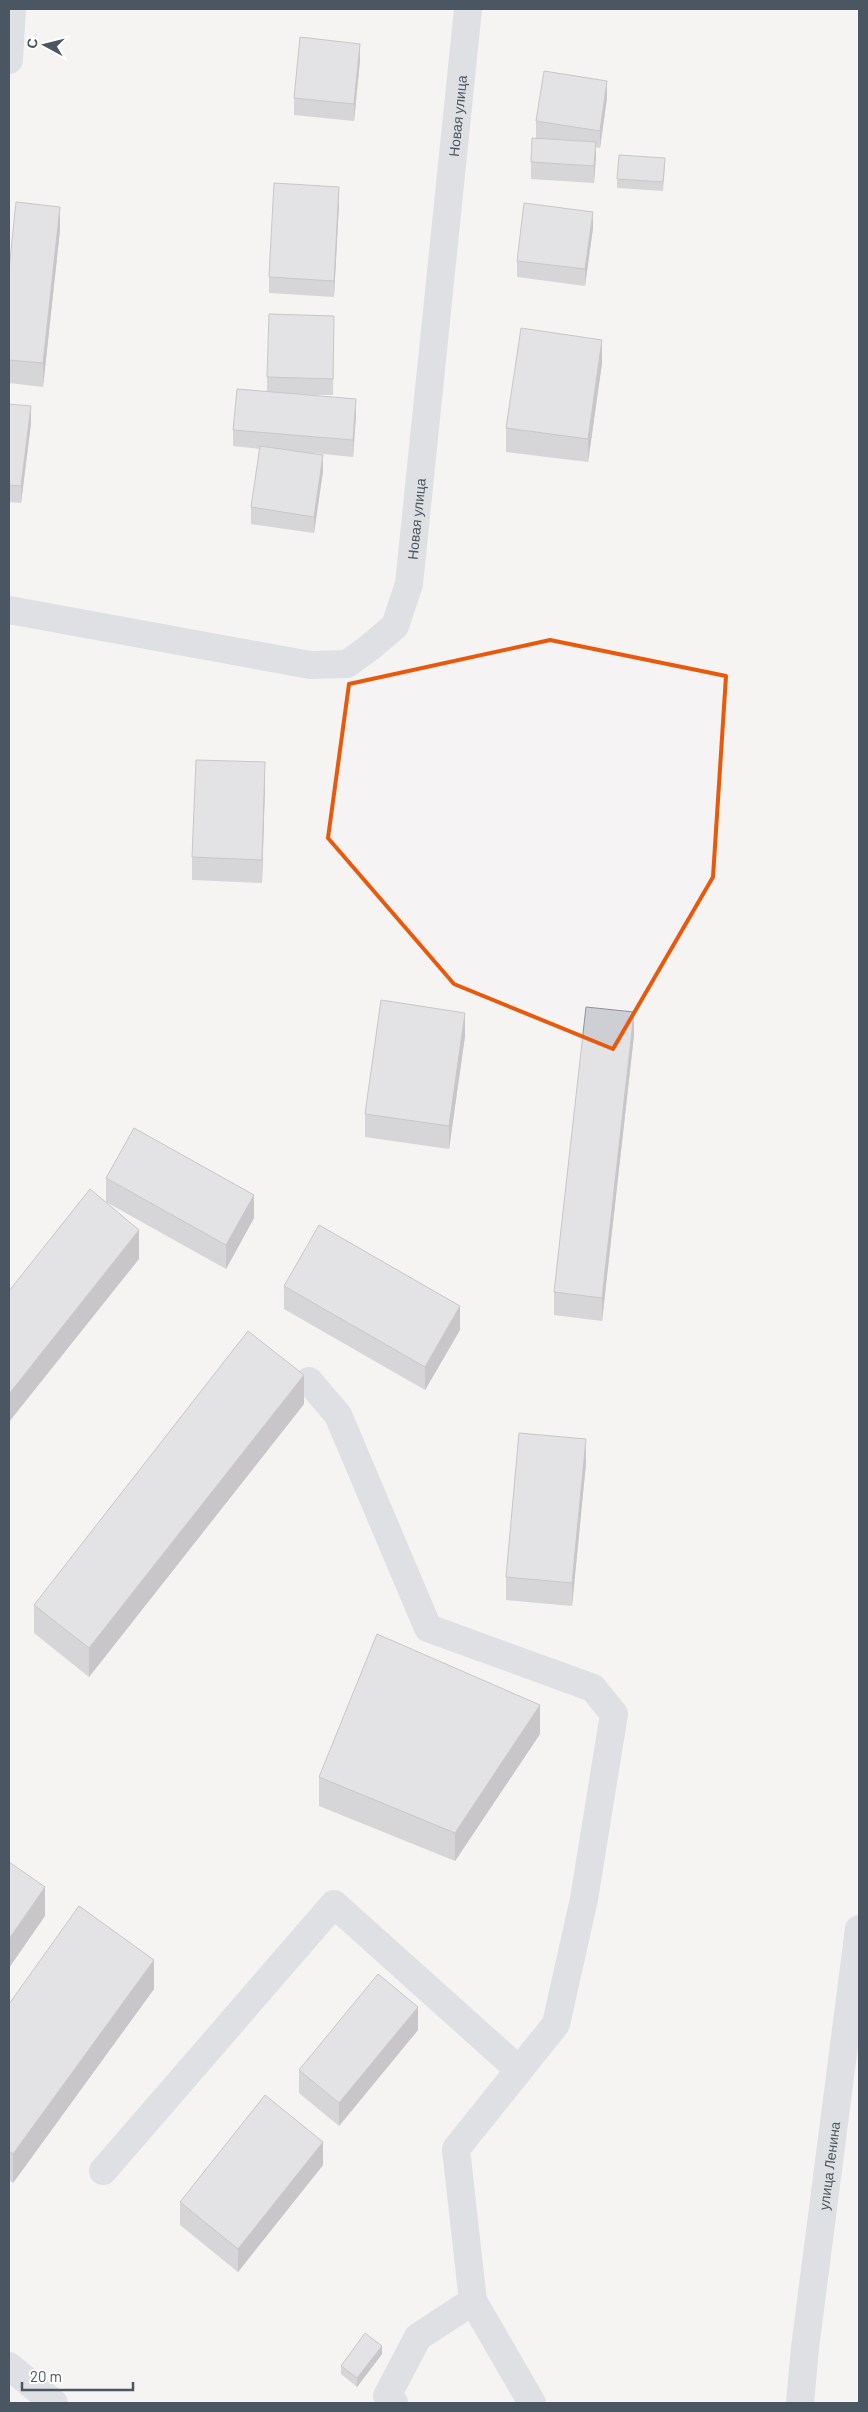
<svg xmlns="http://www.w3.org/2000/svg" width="868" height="2412" font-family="Barlow,sans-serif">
<rect width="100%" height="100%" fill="#f5f3f3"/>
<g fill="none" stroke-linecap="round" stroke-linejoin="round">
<g stroke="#c1cad2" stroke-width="28">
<path d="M 9,60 L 12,9"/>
<path id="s1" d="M 9,610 L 310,665 L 347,664 L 369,648 L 395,626 L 409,584 L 468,9"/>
<path d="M 309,1381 L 338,1415 L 428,1628 L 593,1688 L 614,1714 L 584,1899 L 556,2024 L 456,2149 L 473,2301 L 532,2403"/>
<path d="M 103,2171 L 334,1904 L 519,2070"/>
<path d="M 9,2366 L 54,2403"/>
<path d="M 394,2403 L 387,2396 L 418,2337 L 473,2301"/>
<path id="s2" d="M 800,2403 L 805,2348 L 859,1929"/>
</g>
</g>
<path fill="#b0b2b7" d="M 360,60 L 354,121 L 294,115 L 294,98 Z
M 607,98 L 600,148 L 596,147 L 594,183 L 531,179 L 531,162 L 536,138 L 536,121 Z
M 665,166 L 663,191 L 617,188 L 617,179 Z
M 339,204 L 334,297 L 269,293 L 269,277 Z
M 593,228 L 585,286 L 517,277 L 517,261 Z
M 60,230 L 43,387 L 9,383 L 9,270 Z
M 334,333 L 333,395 L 308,395 L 356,415 L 353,457 L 314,453 L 323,471 L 314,533 L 251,524 L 251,507 L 260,449 L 233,446 L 233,430 L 267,391 L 267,377 Z
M 602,363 L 588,462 L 506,452 L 506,428 Z
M 9,404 L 31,423 L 21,503 L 9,502 Z
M 265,785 L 262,883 L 192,880 L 192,857 Z
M 634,1035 L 602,1321 L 554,1315 L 554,1292 Z
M 465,1036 L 449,1149 L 365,1137 L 365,1114 Z
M 106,1178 L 254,1218 L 226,1269 L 106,1202 Z
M 284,1286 L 460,1330 L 425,1390 L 284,1309 Z
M 304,1404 L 89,1677 L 34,1633 L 34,1605 Z
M 586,1463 L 572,1606 L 506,1600 L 506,1577 Z
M 540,1734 L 455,1861 L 319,1806 L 319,1777 Z
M 154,1989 L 13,2183 L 9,2180 L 9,2004 Z
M 418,2030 L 339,2126 L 299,2093 L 299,2070 Z
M 323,2165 L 238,2272 L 180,2225 L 180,2202 Z
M 382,2354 L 357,2387 L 341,2374 L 341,2366 Z"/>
<path fill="#909195" d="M 360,44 L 360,60 L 354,121 L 354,104 Z
M 607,81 L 607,98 L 600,148 L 600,131 Z
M 596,142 L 596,158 L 594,183 L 594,166 Z
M 339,187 L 339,204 L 334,297 L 334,281 Z
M 60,207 L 60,230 L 43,387 L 43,363 Z
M 593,212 L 593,228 L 585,286 L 585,269 Z
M 602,340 L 602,363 L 588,462 L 588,439 Z
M 356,399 L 356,415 L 353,457 L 353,440 Z
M 31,406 L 31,423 L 21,503 L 21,486 Z
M 323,455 L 323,471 L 314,533 L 314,517 Z
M 265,762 L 265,785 L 262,883 L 262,860 Z
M 634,1012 L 634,1035 L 602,1321 L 602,1298 Z
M 465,1013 L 465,1036 L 449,1149 L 449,1126 Z
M 254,1195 L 254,1218 L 226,1269 L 226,1245 Z
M 139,1230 L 139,1259 L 9,1422 L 9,1394 Z
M 460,1306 L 460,1330 L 425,1390 L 425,1367 Z
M 304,1375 L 304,1404 L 89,1677 L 89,1648 Z
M 586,1439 L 586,1463 L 572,1606 L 572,1583 Z
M 540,1705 L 540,1734 L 455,1861 L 455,1833 Z
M 45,1887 L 45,1916 L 9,1968 L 9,1939 Z
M 154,1960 L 154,1989 L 13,2183 L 13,2154 Z
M 418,2007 L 418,2030 L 339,2126 L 339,2103 Z
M 323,2142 L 323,2165 L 238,2272 L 238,2249 Z
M 382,2346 L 382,2354 L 357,2387 L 357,2378 Z"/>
<path fill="#cdcfd5" stroke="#909195" d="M 300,37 L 360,44 L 354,104 L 294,98 Z
M 544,71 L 607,81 L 600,131 L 536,121 Z
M 532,138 L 596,142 L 594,166 L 531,162 Z
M 619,155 L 665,158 L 663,182 L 617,179 Z
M 274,183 L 339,187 L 334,281 L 269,277 Z
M 16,202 L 60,207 L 43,363 L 9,360 L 9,270 Z
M 524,203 L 593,212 L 585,269 L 517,261 Z
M 269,314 L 334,316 L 333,379 L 267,377 Z
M 521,328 L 602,340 L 588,439 L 506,428 Z
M 237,389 L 356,399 L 353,440 L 233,430 Z
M 9,404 L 31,406 L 21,486 L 9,485 Z
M 260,446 L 323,455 L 314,517 L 251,507 Z
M 196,760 L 265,762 L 262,860 L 192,857 Z
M 381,1000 L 465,1013 L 449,1126 L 365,1114 Z
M 586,1007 L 634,1012 L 602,1298 L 554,1292 Z
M 134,1128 L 254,1195 L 226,1245 L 106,1178 Z
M 90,1189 L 139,1230 L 9,1394 L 9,1291 Z
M 319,1225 L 460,1306 L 425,1367 L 284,1286 Z
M 248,1331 L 304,1375 L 89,1648 L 34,1605 Z
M 519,1433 L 586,1439 L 572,1583 L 506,1577 Z
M 377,1634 L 540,1705 L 455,1833 L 319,1777 Z
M 9,1862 L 45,1887 L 9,1939 Z
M 79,1906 L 154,1960 L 13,2154 L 9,2151 L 9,2004 Z
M 378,1974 L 418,2007 L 339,2103 L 299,2070 Z
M 265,2095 L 323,2142 L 238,2249 L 180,2202 Z
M 365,2333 L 382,2346 L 357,2378 L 341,2366 Z"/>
<path d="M0 0H868V2412H0ZM 550,640 L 726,676 L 713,877 L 613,1049 L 454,984 L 328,838 L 349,684 Z" fill="#f5f3f3" fill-opacity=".55" fill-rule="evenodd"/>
<path fill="none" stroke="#e8590c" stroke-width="4" stroke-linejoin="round" d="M 550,640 L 726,676 L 713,877 L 613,1049 L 454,984 L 328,838 L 349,684 Z"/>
<g text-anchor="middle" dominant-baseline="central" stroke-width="5" stroke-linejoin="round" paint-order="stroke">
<g font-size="14" fill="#4a5661" stroke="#fff">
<text stroke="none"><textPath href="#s1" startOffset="919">Новая улица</textPath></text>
<text stroke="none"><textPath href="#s1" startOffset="514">Новая улица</textPath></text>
<text stroke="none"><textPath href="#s2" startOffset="239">улица Ленина</textPath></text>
</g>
</g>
<rect width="868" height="2412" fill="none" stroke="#4a5661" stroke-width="20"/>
<g transform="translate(45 45) rotate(277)" stroke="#ffffff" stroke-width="4" paint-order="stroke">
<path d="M0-4L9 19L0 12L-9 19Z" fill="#4a5661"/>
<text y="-8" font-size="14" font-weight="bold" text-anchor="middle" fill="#4a5661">С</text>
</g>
<path d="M22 2382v8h111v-8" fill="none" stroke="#4a5661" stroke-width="2.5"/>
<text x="30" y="2382" font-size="15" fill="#4a5661" stroke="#ffffff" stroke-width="4" paint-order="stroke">20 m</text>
</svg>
